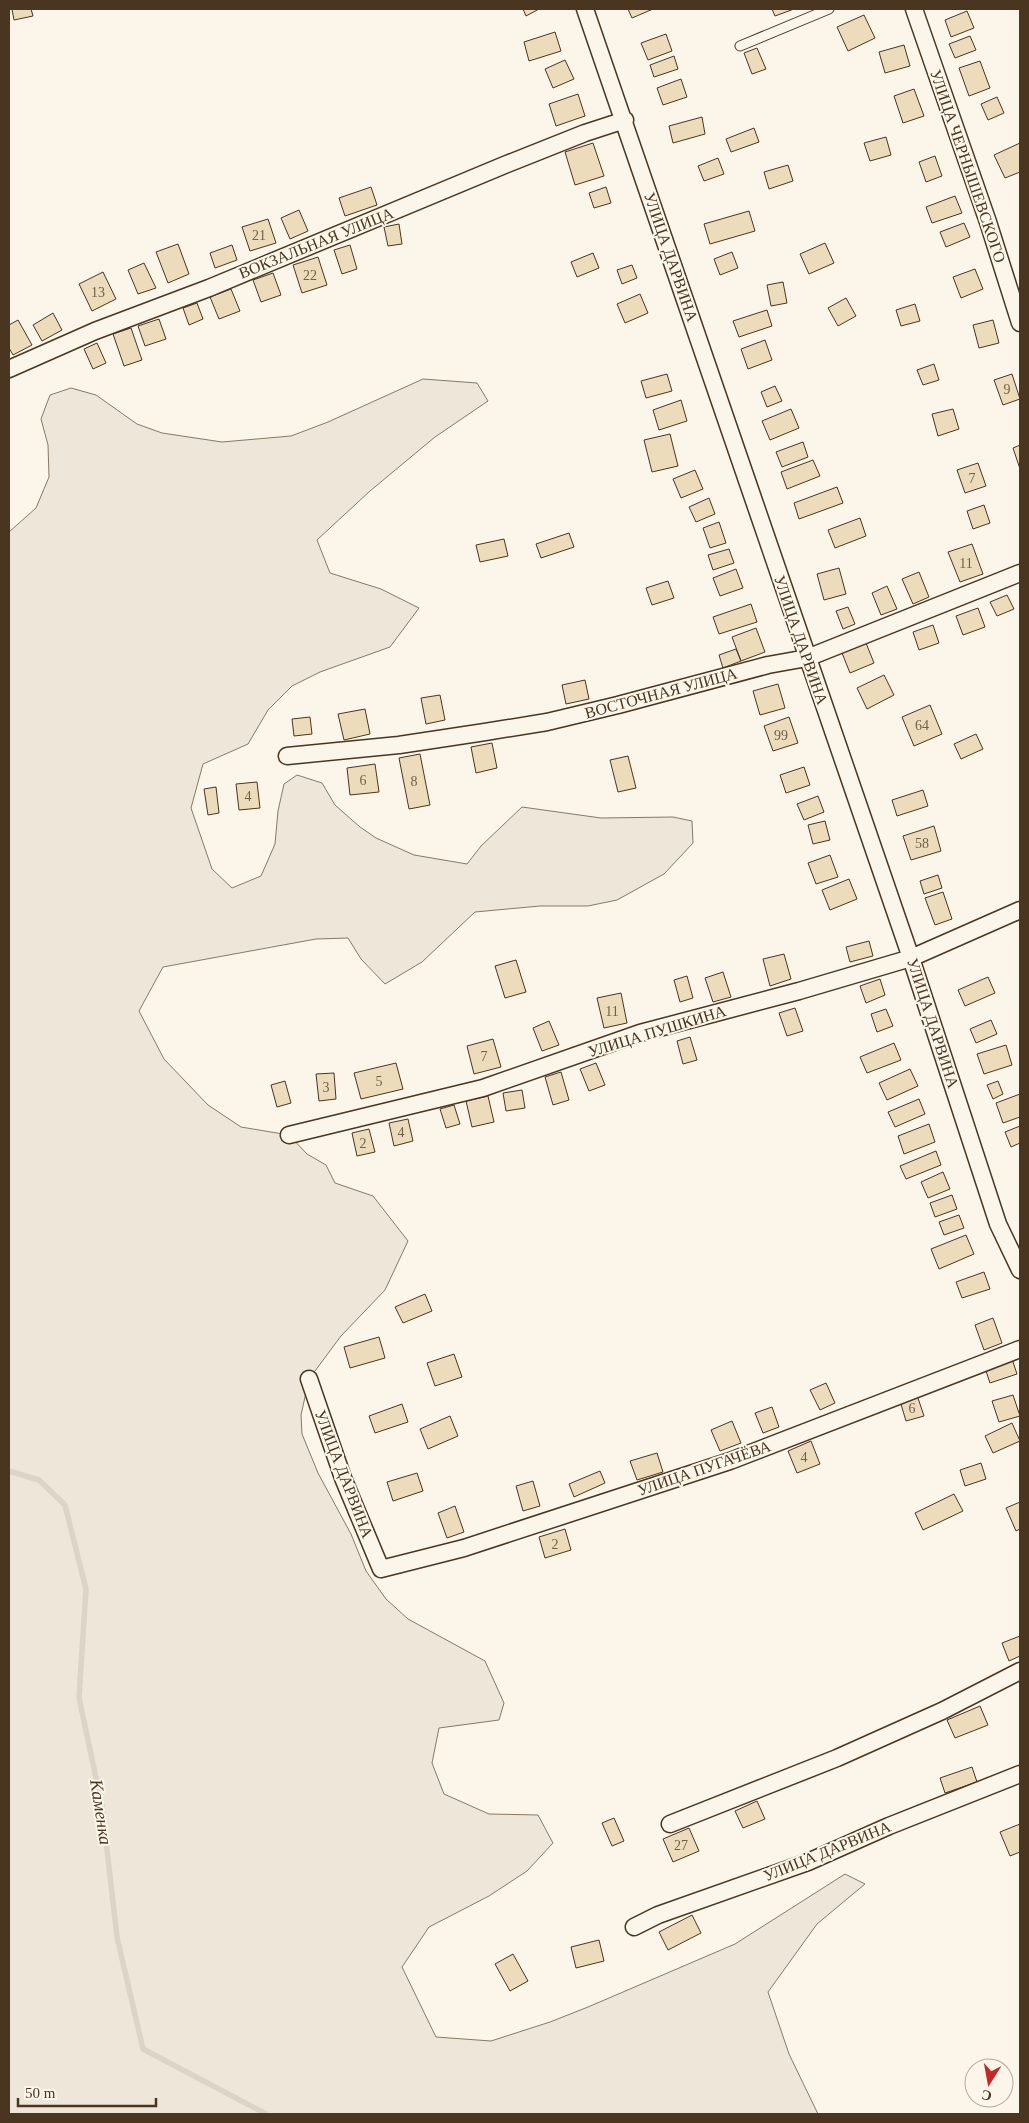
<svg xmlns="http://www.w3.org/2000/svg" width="1029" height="2123" font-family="'Times New Roman',serif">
<rect width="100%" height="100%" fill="#fbf6e9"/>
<path fill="#ede6d9" stroke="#887966" d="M 423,379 L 477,383 L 488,401 L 435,437 L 370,491 L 317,540 L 330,573 L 381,589 L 419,608 L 390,647 L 320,672 L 292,686 L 268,710 L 248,744 L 203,764 L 191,808 L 212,869 L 232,888 L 261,876 L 275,844 L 278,811 L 284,784 L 297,775 L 322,783 L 335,805 L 360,827 L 376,838 L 414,855 L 467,864 L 481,846 L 522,807 L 601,818 L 673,817 L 692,821 L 693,843 L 664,874 L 617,900 L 588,906 L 540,906 L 475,912 L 422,962 L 385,984 L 361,959 L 348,938 L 316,939 L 163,967 L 139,1011 L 164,1059 L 208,1105 L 241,1127 L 289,1135 L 307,1154 L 326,1165 L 335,1183 L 373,1196 L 408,1241 L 385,1290 L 341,1336 L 309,1379 L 301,1415 L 302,1434 L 318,1473 L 351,1534 L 366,1571 L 386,1599 L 408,1619 L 485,1661 L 504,1703 L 499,1720 L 439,1728 L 432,1763 L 444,1794 L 489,1814 L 538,1815 L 553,1843 L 527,1871 L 489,1896 L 429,1927 L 402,1967 L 436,2037 L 491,2041 L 550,2022 L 588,2007 L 735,1944 L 845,1874 L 865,1884 L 817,1924 L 768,1992 L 789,2054 L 818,2114 L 9,2114 L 9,532 L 36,508 L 49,477 L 48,445 L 41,419 L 50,395 L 71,388 L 96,395 L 137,424 L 162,433 L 222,442 L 291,436 L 328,422 Z"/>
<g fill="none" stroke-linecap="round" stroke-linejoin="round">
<path stroke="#dcd4c6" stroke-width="5.5" d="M 9,1471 L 39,1480 L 65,1505 L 86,1589 L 79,1698 L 102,1806 L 117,1937 L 143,2049 L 266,2114"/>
</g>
<path fill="#ecdcbc" stroke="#4a3520" d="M 12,9 L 31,9 L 33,16 L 14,20 Z
M 523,9 L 539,9 L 526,16 Z
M 628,9 L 653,9 L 632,18 Z
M 772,9 L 794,9 L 775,16 Z
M 967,11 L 974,28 L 951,37 L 945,20 Z
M 864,15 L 875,38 L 848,51 L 837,27 Z
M 555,32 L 561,51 L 529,61 L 524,42 Z
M 666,34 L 672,51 L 648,60 L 641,43 Z
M 970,36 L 976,50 L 955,58 L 949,44 Z
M 904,45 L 910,66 L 885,73 L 879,52 Z
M 757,48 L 766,69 L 752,74 L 744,53 Z
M 674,56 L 678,69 L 654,77 L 650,65 Z
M 565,60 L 574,79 L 553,88 L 545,69 Z
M 980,61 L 990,88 L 969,96 L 959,68 Z
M 681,79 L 687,97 L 663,105 L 657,88 Z
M 914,89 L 924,116 L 903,123 L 894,96 Z
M 578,94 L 585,116 L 556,126 L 549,104 Z
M 997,97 L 1004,113 L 988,120 L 981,104 Z
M 702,117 L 705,134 L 673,143 L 669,126 Z
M 754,128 L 759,142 L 731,152 L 726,139 Z
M 886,137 L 891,155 L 870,161 L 864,143 Z
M 593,143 L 604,176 L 575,185 L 565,152 Z
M 1020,143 L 1020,172 L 1005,178 L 994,155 Z
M 935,156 L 942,176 L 926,182 L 919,162 Z
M 718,158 L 724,174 L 704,181 L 698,166 Z
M 788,165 L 793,181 L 769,189 L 764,172 Z
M 371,187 L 377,205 L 345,216 L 339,198 Z
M 606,187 L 611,203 L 594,208 L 589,193 Z
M 955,196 L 962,213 L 932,223 L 926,207 Z
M 299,210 L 308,231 L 290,239 L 281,218 Z
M 749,211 L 755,231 L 710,244 L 704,224 Z
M 268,219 L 276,243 L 250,251 L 242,227 Z
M 964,223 L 970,237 L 946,247 L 940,232 Z
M 399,224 L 402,244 L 388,246 L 384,227 Z
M 825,243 L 834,263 L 809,274 L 800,254 Z
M 178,244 L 189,274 L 168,283 L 156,252 Z
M 232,245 L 237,260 L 215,268 L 210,253 Z
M 350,245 L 357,269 L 342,274 L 334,250 Z
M 732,252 L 738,268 L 720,275 L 714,259 Z
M 593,253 L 599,268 L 577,277 L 571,262 Z
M 318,257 L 327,285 L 302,293 L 293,265 Z
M 144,263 L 156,288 L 138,294 L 128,270 Z
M 632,265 L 637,278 L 622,284 L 617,270 Z
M 975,269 L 983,289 L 961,298 L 953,277 Z
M 103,272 L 116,299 L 92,311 L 79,284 Z
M 273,273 L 281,295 L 261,302 L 253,280 Z
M 783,282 L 787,303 L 771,306 L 767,285 Z
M 231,289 L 240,311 L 219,319 L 210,297 Z
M 640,294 L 648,313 L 625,323 L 617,304 Z
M 846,298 L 856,316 L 838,326 L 828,308 Z
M 197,303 L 203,319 L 189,325 L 183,308 Z
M 915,304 L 920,321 L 901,326 L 896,310 Z
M 767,310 L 772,326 L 739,337 L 733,321 Z
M 53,313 L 62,330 L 42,341 L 33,325 Z
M 159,319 L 166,339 L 145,346 L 138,326 Z
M 18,320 L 32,345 L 13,355 L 9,348 L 9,325 Z
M 993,320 L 999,343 L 979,348 L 973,325 Z
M 131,328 L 142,360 L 124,366 L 113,334 Z
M 765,340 L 772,360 L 748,369 L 741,349 Z
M 97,343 L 106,363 L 93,369 L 84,349 Z
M 934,364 L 939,380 L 923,385 L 917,370 Z
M 667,374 L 672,391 L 646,398 L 641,381 Z
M 1012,374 L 1020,399 L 1003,405 L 994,380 Z
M 775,386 L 782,401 L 767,407 L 761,392 Z
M 681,400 L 687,421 L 659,430 L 653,410 Z
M 791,409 L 799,428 L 770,440 L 762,421 Z
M 953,409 L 959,429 L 938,436 L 932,414 Z
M 670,434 L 678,466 L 652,472 L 644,440 Z
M 803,442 L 808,457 L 782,467 L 776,452 Z
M 1020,445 L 1020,469 L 1013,448 Z
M 813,460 L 820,476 L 787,489 L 781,472 Z
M 978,463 L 986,486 L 965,493 L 957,470 Z
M 695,470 L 703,489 L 681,498 L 673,479 Z
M 837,487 L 843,503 L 799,519 L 794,503 Z
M 709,498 L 715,514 L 696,522 L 689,507 Z
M 984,505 L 990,523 L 973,529 L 967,511 Z
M 860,518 L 866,536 L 835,548 L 828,530 Z
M 719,522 L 726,543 L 710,548 L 703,528 Z
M 569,533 L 574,547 L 541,558 L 536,544 Z
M 504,539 L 508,556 L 480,562 L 476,545 Z
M 972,544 L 983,574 L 960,582 L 948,552 Z
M 729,549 L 734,563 L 713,570 L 708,555 Z
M 839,568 L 846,594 L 824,600 L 817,574 Z
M 736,569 L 743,588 L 720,596 L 713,578 Z
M 919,572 L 929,597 L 913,604 L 902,579 Z
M 668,581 L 674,598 L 652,605 L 646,588 Z
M 887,586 L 897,609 L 881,615 L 872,593 Z
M 1007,595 L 1014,609 L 997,616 L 990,602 Z
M 751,604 L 757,622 L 719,634 L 713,617 Z
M 848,607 L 855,624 L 843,629 L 836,611 Z
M 978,608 L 985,627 L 963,635 L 956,616 Z
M 933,625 L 939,643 L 919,650 L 913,632 Z
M 756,628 L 765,652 L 741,661 L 732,637 Z
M 866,643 L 874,663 L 850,673 L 842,653 Z
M 736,649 L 741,661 L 723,668 L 719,655 Z
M 884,675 L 894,695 L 867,709 L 857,688 Z
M 585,680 L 589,699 L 566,704 L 562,685 Z
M 778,684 L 785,708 L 760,715 L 753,691 Z
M 440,695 L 445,720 L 426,724 L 421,698 Z
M 930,705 L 942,734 L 914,746 L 902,717 Z
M 365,709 L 370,734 L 344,740 L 338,714 Z
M 310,717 L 312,734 L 294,736 L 292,719 Z
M 789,717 L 798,743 L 773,751 L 764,726 Z
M 976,734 L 983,749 L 961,759 L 954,744 Z
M 492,743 L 497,768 L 476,773 L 471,747 Z
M 420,754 L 430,805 L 409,809 L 399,758 Z
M 628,756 L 636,788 L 618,792 L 610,760 Z
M 375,764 L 379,792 L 350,795 L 347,768 Z
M 804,767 L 810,785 L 786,793 L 780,775 Z
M 257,782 L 260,808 L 239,810 L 236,784 Z
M 216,787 L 219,813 L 208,815 L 204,789 Z
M 923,790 L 928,806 L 897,816 L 892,800 Z
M 818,796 L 824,812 L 804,820 L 797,804 Z
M 825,821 L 830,840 L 813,844 L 808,825 Z
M 934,826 L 941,851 L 911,860 L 903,836 Z
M 830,855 L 838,877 L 816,884 L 808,863 Z
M 938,875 L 942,888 L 924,894 L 920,881 Z
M 849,879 L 857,899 L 830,910 L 822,890 Z
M 943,892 L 952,919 L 935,925 L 925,898 Z
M 869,941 L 873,956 L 850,962 L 846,947 Z
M 784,954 L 791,979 L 770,986 L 763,959 Z
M 516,960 L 526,992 L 505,998 L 495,966 Z
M 723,972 L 731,997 L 713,1002 L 705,978 Z
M 687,976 L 693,998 L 680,1002 L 674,980 Z
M 988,977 L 995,993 L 965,1006 L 958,990 Z
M 880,979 L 885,995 L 866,1003 L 860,986 Z
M 621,993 L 627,1023 L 604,1028 L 597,998 Z
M 795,1008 L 803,1031 L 787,1036 L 779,1013 Z
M 886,1009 L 893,1026 L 877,1032 L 871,1014 Z
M 991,1020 L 997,1034 L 976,1043 L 970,1029 Z
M 549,1021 L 559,1045 L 542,1051 L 533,1028 Z
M 690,1037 L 697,1060 L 683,1064 L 677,1041 Z
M 493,1039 L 501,1067 L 474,1074 L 467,1046 Z
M 894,1043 L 901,1060 L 867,1073 L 860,1057 Z
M 1006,1045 L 1012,1065 L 984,1074 L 977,1054 Z
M 396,1063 L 403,1089 L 361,1099 L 354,1073 Z
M 596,1063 L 605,1085 L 589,1091 L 580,1069 Z
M 910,1069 L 918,1086 L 887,1100 L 879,1083 Z
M 561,1072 L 569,1100 L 553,1105 L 545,1077 Z
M 334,1073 L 336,1099 L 319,1101 L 316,1074 Z
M 285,1081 L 291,1103 L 277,1107 L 271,1085 Z
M 998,1081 L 1003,1094 L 993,1099 L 987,1085 Z
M 522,1090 L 525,1108 L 506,1111 L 503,1093 Z
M 1020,1094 L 1020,1117 L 1003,1123 L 996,1103 Z
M 488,1096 L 494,1122 L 472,1127 L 466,1101 Z
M 919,1099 L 925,1114 L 895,1127 L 888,1112 Z
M 454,1105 L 460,1124 L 446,1128 L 440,1109 Z
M 408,1119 L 413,1141 L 394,1146 L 389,1123 Z
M 929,1124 L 935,1142 L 904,1154 L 898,1136 Z
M 1020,1126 L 1020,1143 L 1011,1147 L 1005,1132 Z
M 369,1129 L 375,1152 L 357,1156 L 352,1133 Z
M 936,1151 L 941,1165 L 906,1179 L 900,1166 Z
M 943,1172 L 950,1189 L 928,1198 L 921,1182 Z
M 952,1195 L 957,1209 L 935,1217 L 930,1203 Z
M 959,1215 L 964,1228 L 944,1235 L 939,1222 Z
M 966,1235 L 974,1254 L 939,1269 L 931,1249 Z
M 984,1272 L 990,1289 L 962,1298 L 956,1282 Z
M 425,1294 L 432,1311 L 403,1323 L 395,1307 Z
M 993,1318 L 1002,1343 L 984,1350 L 975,1325 Z
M 379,1337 L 385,1358 L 350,1368 L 344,1347 Z
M 454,1354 L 462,1377 L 435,1386 L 427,1363 Z
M 1012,1359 L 1017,1374 L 990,1383 L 985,1368 Z
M 826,1383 L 835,1403 L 820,1410 L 810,1390 Z
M 917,1395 L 924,1416 L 906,1421 L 900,1401 Z
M 1013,1395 L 1020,1416 L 999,1422 L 992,1401 Z
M 402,1404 L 408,1422 L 375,1433 L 369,1416 Z
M 772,1407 L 779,1427 L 763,1433 L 755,1413 Z
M 450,1416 L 458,1436 L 428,1449 L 420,1429 Z
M 732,1421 L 741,1443 L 720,1451 L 711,1430 Z
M 1012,1423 L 1020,1441 L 993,1453 L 985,1436 Z
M 811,1441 L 820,1464 L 797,1473 L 788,1451 Z
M 657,1453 L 663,1472 L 637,1480 L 630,1461 Z
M 981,1463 L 986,1479 L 965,1486 L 960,1470 Z
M 600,1471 L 605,1483 L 574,1497 L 569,1484 Z
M 417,1473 L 423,1491 L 393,1501 L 387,1482 Z
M 533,1481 L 540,1506 L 523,1511 L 516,1486 Z
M 954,1494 L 963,1511 L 923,1530 L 915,1513 Z
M 1020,1502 L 1020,1529 L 1016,1531 L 1006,1508 Z
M 455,1506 L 464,1532 L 447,1538 L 438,1513 Z
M 565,1529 L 571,1550 L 545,1558 L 539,1537 Z
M 1020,1636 L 1020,1656 L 1009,1661 L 1002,1643 Z
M 980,1706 L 988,1725 L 955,1738 L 947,1720 Z
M 972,1767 L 977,1782 L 945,1793 L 940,1778 Z
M 757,1801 L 765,1819 L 743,1828 L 735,1811 Z
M 614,1818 L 624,1841 L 612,1846 L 602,1823 Z
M 1020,1824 L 1020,1852 L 1010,1856 L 1000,1832 Z
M 689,1828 L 699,1851 L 673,1862 L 663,1839 Z
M 692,1915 L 701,1933 L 668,1950 L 659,1932 Z
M 599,1940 L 604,1961 L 576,1968 L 571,1947 Z
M 513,1954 L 528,1981 L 510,1991 L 495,1964 Z"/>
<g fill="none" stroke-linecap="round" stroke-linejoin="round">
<g stroke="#4a3520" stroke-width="11">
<path id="lane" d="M 740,46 L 829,9"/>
</g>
<g stroke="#4a3520" stroke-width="19">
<path id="street" d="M 585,9 L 911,958 L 998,1224 L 1020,1270
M 914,9 L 988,222 L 1020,323
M 9,369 L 95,331 L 209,288 L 507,164 L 585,133 L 625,120
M 287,756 L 399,745 L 485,732 L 547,722 L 618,705 L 768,665 L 807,658 L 1020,573
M 289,1135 L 483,1088 L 640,1033 L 799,991 L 911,958 L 1020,910
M 309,1379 L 343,1478 L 381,1569 L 464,1548 L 730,1461 L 1020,1349
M 670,1824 L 837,1758 L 942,1711 L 1020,1671
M 634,1927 L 658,1915 L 808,1862 L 889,1826 L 1020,1774"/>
</g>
<use href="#lane" stroke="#fbf6e9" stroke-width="9"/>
<use href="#street" stroke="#fbf6e9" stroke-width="16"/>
</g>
<g text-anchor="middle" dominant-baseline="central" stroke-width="4" stroke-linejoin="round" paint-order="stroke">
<g font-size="14" fill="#725f47">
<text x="259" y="235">21</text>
<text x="310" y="275">22</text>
<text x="98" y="292">13</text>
<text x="1007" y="389">9</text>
<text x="972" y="478">7</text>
<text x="966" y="563">11</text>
<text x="922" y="725">64</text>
<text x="781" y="735">99</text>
<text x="363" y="780">6</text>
<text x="414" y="781">8</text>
<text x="248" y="796">4</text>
<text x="922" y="843">58</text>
<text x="612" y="1011">11</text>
<text x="484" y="1056">7</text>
<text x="379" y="1081">5</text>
<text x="326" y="1087">3</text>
<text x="401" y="1132">4</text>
<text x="363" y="1143">2</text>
<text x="912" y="1408">6</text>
<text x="804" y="1457">4</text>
<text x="555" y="1544">2</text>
<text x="681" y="1845">27</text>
</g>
<g font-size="16" fill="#4a3520" stroke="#fbf6e9">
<text transform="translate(968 166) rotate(71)">УЛИЦА ЧЕРНЫШЕВСКОГО</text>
<text transform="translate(316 243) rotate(-22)">ВОКЗАЛЬНАЯ УЛИЦА</text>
<text transform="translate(671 257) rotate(71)">УЛИЦА ДАРВИНА</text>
<text transform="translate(801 640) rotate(71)">УЛИЦА ДАРВИНА</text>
<text transform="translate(661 693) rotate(-15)">ВОСТОЧНАЯ УЛИЦА</text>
<text transform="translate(933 1023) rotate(72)">УЛИЦА ДАРВИНА</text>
<text transform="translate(657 1031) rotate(-17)">УЛИЦА ПУШКИНА</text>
<text transform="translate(704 1468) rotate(-19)">УЛИЦА ПУГАЧЁВА</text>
<text transform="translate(344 1474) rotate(69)">УЛИЦА ДАРВИНА</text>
<text transform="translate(827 1851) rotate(-22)">УЛИЦА ДАРВИНА</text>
</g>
<g font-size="18" font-style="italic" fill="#4a3520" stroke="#fbf6e9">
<text transform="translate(101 1812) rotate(81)">Каменка</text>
</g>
</g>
<rect width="1029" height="2123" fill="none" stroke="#4a3520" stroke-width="20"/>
<g transform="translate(989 2083) rotate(191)"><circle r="24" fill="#fbf6e9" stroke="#b4a999"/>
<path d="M0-4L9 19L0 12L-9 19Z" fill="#c62828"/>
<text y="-8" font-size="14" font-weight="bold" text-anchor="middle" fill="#4a3520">С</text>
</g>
<path d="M18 2098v8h138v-8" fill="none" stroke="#4a3520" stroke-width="2.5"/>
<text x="25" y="2098" font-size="15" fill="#4a3520" stroke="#fbf6e9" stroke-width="4" paint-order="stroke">50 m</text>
</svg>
